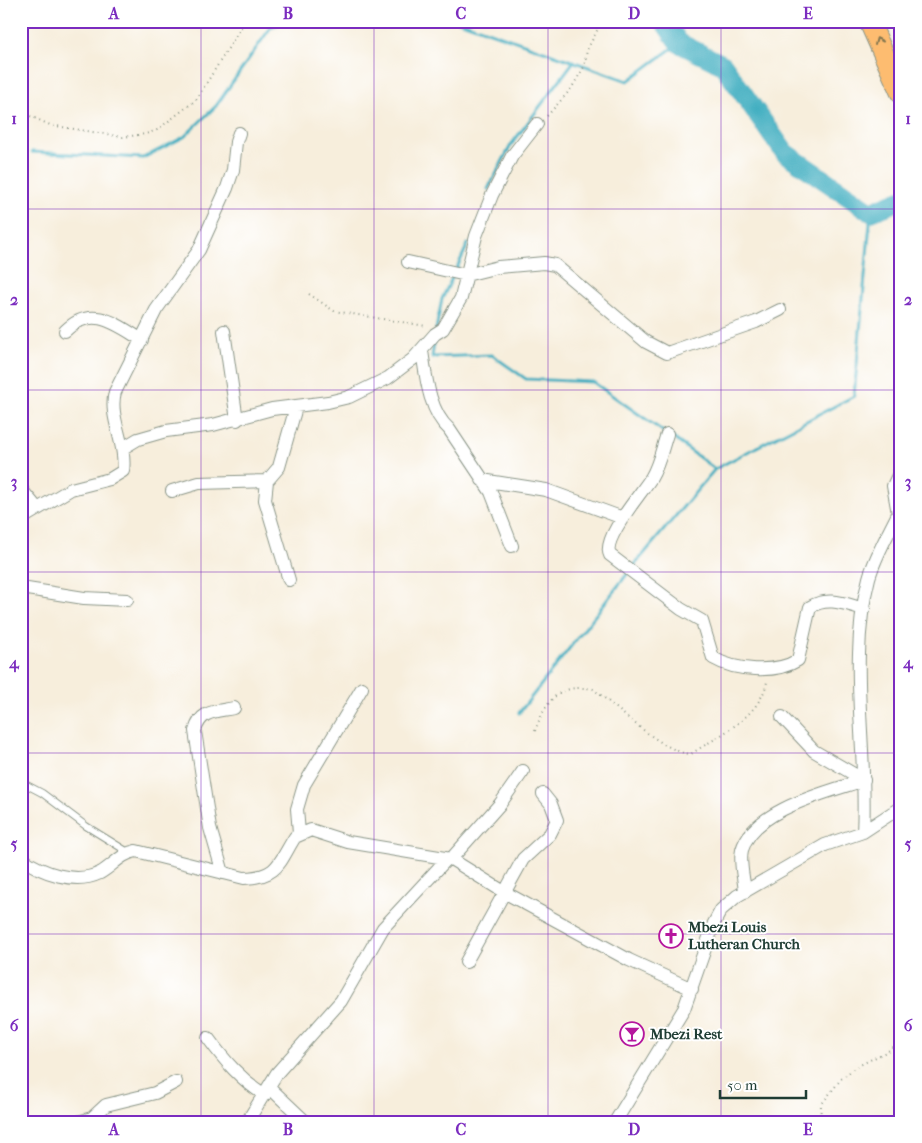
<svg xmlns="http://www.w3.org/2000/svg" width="922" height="1143" font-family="'IM FELL French Canon',serif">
<rect width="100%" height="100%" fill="#fff"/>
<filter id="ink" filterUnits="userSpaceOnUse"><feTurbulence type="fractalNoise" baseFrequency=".02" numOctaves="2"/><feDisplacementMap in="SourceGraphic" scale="10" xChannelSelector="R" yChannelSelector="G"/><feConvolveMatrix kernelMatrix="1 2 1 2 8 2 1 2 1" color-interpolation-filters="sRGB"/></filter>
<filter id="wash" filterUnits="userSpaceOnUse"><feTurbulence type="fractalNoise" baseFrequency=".0096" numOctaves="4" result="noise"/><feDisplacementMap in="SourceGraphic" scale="20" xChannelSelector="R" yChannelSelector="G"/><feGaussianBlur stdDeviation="1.12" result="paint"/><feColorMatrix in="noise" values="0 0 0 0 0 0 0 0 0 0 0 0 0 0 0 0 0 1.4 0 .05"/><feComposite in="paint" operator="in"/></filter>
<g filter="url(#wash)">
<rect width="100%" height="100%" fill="#f7eedc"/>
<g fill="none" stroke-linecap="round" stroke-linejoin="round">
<path stroke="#43afc1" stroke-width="3" d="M 459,21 L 628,81 L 679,43
M 32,152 L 143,158 L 184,137 L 216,106 L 271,27 L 287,21
M 488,189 L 511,145 L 574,61
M 456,270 L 468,244
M 436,329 L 442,299 L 453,276
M 434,343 L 432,357 L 492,355 L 526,379 L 593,382 L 664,432
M 669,435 L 715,469
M 632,568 L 715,469 L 854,396 L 871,212
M 519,713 L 628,573"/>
<path stroke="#43afc1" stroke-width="20" d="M 664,21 L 679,43 L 723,65 L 785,153 L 871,212 L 901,200"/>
</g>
</g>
<g filter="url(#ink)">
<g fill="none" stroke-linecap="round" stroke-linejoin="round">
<g stroke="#8b9688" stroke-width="8">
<path id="service" d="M 21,782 L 42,793 L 86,826 L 128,852"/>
</g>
<g stroke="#8b9688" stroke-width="14">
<path id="minor" d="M 408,262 L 466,275 L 498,267 L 544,263 L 555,265 L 646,342 L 667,353 L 756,322 L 780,310
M 65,331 C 92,304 116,324 142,340
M 224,331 L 237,420
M 422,351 C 426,377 429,411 449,429 L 491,492 L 512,546
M 667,434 C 662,449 659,465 651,478 C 641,494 601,539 610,555 L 681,609 L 702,621 L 713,658 C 735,671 776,674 798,660 L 810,607 C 828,596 845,604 864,609
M 123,448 L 138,439 L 166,431 L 213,425 L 272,409 L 328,402 L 349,397 L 388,378 L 413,359 L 435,334 L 443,329 L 461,298 L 476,236 L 492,195 L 512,156 L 537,124
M 482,480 L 546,490 L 623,518
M 267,481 L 265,500 L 289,580
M 21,489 L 37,508
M 172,491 L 199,483 L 267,481 L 279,467 L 296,407
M 21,519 L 71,489 L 110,479 L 123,471 C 127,444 108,417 115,392 L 156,310 L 199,250 L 227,188 L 233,170 L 236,142 L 239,133
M 900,524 L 893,486 L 901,469
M 21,588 L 84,598 L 127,600
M 782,717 L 814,751 L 864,780
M 863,832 C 868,748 847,661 869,578 C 875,557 887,536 897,516
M 299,833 L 297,809 L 304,785 L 362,688
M 21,858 C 42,873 75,885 100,873 C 113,866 120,854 136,851 L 244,878 C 279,877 279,862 295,837 L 311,830 L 348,842 L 451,859 L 504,892 L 629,960 L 692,989
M 451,859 L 500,804 L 523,771
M 223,873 L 210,828 L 195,731 C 201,710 214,712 234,708
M 745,892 C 744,879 739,862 742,850 C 753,809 829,792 864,780
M 466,962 L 523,859 L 550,834 L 557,820 L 551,804 L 543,794
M 208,1038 C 224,1060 241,1080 265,1095
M 269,1087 L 306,1122
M 63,1122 L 78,1122 L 92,1118 L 106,1105 L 155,1093 L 176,1082
M 247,1122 L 277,1073 L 341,1001 L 383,928 L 447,859
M 615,1122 L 684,1009 L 714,923 L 721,910 L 737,896 L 825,845 L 863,832 L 901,807"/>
</g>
<g stroke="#8b9688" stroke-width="22">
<path id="trunk" d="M 869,21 L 901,93"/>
</g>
<path stroke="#8b9688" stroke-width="2" stroke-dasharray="1 4" stroke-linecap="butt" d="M 21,112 L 50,125 L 123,137 L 146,134 L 157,130 L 196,100 L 245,21
M 547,116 L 571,89 L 584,67 L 587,50 L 602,21
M 309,294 L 334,311 L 426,326
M 535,731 C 546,701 558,683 593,689 C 617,707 663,753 691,754 C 719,735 759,718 767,682
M 820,1122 L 821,1105 L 841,1079 L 856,1067 L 890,1050 L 901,1034"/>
<use href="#service" stroke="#fff" stroke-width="6"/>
<use href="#minor" stroke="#fff" stroke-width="12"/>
<use href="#trunk" stroke="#fdbc70" stroke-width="20"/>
</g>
<defs><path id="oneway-chevron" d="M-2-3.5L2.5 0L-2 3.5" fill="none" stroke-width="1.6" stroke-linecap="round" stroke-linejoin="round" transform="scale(1.25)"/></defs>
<use stroke="#83764f" href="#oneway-chevron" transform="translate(878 41) rotate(-114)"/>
</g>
<path fill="none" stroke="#7b2cbf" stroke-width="1" stroke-opacity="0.55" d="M 201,21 L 201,1122M 374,21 L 374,1122M 548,21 L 548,1122M 721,21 L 721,1122M 21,209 L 901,209M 21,390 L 901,390M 21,572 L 901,572M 21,753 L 901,753M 21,934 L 901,934"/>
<defs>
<g id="church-ring" transform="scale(1.25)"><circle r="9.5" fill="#fff" stroke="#b5179e" stroke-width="1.5"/><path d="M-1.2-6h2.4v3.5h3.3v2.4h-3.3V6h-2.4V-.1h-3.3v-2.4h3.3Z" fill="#b5179e"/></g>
<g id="bar-ring" transform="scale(1.25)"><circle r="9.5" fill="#fff" stroke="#b5179e" stroke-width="1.5"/><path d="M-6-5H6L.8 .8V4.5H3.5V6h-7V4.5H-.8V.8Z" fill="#b5179e"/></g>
</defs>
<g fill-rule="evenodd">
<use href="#church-ring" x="671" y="936"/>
<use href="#bar-ring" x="632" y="1034"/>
</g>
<g text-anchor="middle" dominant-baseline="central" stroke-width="4" stroke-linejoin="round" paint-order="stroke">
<g font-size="15" font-weight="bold" fill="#1f3d34" stroke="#fff" text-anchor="start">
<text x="688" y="927">Mbezi Louis<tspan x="688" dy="17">Lutheran Church</tspan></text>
<text x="650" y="1034">Mbezi Rest</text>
</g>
</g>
<rect width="922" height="1143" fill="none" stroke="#fff" stroke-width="55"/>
<path d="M720 1090v8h86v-8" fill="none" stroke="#1f3d34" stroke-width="2.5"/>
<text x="727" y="1090" font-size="15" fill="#1f3d34" stroke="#ffffff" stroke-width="4" paint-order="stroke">50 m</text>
<rect x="28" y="28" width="866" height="1088" fill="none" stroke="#7b2cbf" stroke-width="2"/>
<g font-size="16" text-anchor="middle" font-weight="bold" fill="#7b2cbf">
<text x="114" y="19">A</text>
<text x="288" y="19">B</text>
<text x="461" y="19">C</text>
<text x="634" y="19">D</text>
<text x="808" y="19">E</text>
<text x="14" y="124">1</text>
<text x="908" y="124">1</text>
<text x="14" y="305">2</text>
<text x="908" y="305">2</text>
<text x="14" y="487">3</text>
<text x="908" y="487">3</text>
<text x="14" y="668">4</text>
<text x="908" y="668">4</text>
<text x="14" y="849">5</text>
<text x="908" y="849">5</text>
<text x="14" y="1031">6</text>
<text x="908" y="1031">6</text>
<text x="114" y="1135">A</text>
<text x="288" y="1135">B</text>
<text x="461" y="1135">C</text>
<text x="634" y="1135">D</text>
<text x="808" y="1135">E</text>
</g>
</svg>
